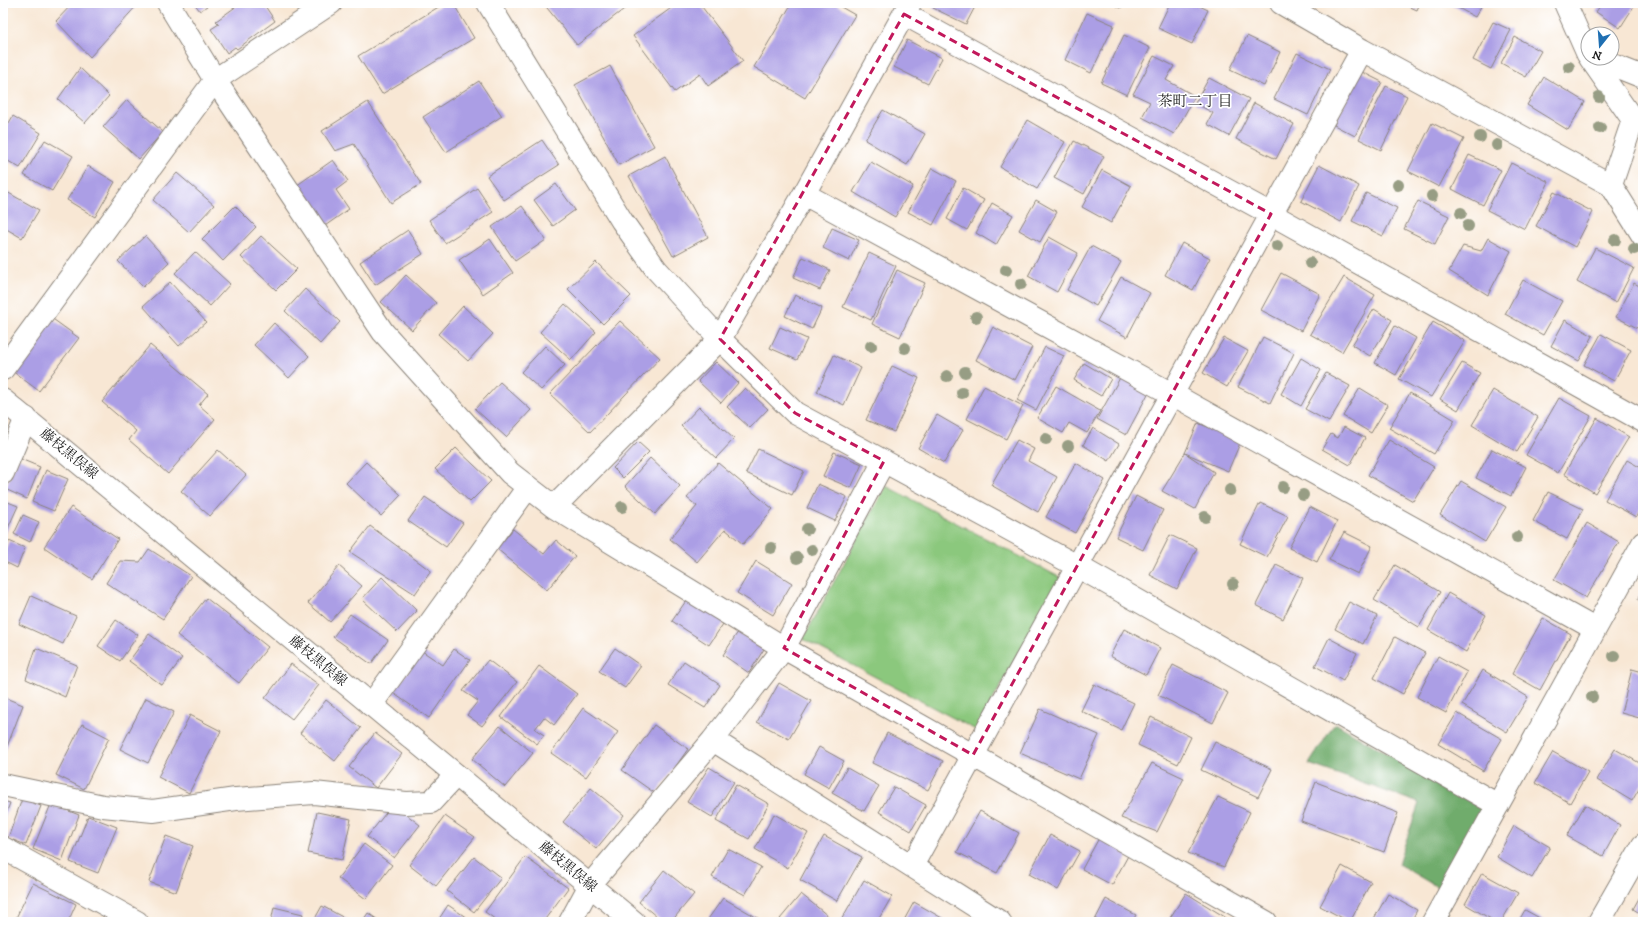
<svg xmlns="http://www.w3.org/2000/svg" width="1646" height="925" font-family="'IM FELL DW Pica','Noto Serif JP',serif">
<rect width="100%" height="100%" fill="#fff"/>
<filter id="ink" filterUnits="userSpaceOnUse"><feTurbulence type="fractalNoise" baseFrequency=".025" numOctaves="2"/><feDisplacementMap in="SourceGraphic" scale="8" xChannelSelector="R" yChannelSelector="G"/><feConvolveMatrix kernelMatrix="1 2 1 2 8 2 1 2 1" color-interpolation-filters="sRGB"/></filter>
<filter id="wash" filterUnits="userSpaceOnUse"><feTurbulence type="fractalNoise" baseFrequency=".012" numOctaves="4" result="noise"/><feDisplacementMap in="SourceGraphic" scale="16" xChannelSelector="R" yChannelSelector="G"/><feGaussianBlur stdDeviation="0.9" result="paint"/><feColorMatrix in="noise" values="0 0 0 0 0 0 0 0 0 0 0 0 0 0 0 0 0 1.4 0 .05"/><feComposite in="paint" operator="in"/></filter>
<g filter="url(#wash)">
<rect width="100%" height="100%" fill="#f8e7d4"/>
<path fill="#8bc87d" stroke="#54724c" d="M 886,486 L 1061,578 L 976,730 L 803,639 Z"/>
<path fill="#70ac6c" stroke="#466444" d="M 1335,723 L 1493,815 L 1449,894 L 1398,864 L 1419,803 L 1309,764 Z"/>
<g id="blocks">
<path fill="#ab9ee5" d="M 73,3 L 139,3 L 90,57 L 56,21 Z
M 194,3 L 211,3 L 200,11 Z
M 241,3 L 263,3 L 275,21 L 237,49 L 235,47 L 227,53 L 211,29 L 219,24 L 216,21 Z
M 298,3 L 309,3 L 301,8 Z
M 445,3 L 453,3 L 474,38 L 382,94 L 358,56 Z
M 543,3 L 632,3 L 577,45 Z
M 678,3 L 699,3 L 743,61 L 708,86 L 700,74 L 675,92 L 633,36 Z
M 792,3 L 834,3 L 855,15 L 805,98 L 754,67 Z
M 935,3 L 977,3 L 966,24 L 933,8 Z
M 1110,3 L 1124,3 L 1121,8 Z
M 1170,3 L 1193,3 L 1208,10 L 1192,44 L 1158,28 Z
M 1401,3 L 1420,3 L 1417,10 Z
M 1449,3 L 1483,3 L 1475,17 Z
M 1602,3 L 1636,3 L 1620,28 L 1596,12 Z
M 1087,13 L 1114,25 L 1091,73 L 1065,60 Z
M 1493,22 L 1511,30 L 1491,69 L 1473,60 Z
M 1124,35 L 1150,48 L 1127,95 L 1101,83 Z
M 1247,36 L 1280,52 L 1264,86 L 1230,70 Z
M 1515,37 L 1541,51 L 1526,77 L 1501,63 Z
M 907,40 L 942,58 L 928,84 L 894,67 Z
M 1297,53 L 1330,69 L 1308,115 L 1274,99 Z
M 1154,56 L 1174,66 L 1166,80 L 1195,96 L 1174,134 L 1142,117 L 1150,102 L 1133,94 Z
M 610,66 L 654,146 L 619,165 L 575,85 Z
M 80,68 L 109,96 L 85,123 L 58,99 Z
M 1360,71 L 1382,82 L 1355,136 L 1334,125 Z
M 1544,77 L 1585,102 L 1568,130 L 1527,105 Z
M 1209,78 L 1249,99 L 1229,136 L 1207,124 L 1213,113 L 1195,103 Z
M 479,81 L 502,116 L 446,152 L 423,117 Z
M 1386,86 L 1407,96 L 1381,150 L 1359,139 Z
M 127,100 L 163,132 L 139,159 L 103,127 Z
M 368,102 L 421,184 L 391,203 L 354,144 L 335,151 L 322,131 Z
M 1254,103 L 1294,124 L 1276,159 L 1236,139 Z
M 883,110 L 925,134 L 907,165 L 865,140 Z
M 13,116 L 41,133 L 20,168 L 3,158 L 3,133 Z
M 1027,120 L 1065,142 L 1037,189 L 1000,167 Z
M 1432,123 L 1464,139 L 1439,187 L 1408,171 Z
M 45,140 L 73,156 L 52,191 L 24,175 Z
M 542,140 L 559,165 L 504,200 L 487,176 Z
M 1074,141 L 1104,156 L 1084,194 L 1054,178 Z
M 1469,155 L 1501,170 L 1483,205 L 1452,189 Z
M 665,156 L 708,237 L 673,256 L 629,176 Z
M 333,160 L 348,181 L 336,190 L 349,209 L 322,228 L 293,188 Z
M 871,162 L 913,186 L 895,217 L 853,192 Z
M 1511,163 L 1549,182 L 1525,229 L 1487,210 Z
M 1319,165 L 1359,186 L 1341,222 L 1301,201 Z
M 88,166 L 115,182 L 95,217 L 67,200 Z
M 932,168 L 956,181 L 933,225 L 908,212 Z
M 1102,170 L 1131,186 L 1111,223 L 1082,207 Z
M 177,173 L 214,205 L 189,232 L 153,200 Z
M 556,184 L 575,210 L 553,226 L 534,200 Z
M 477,188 L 493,212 L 445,243 L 429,220 Z
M 963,188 L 984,200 L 967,230 L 947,219 Z
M 5,191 L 39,210 L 22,238 L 3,227 L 3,195 Z
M 1554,192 L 1593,212 L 1575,247 L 1536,226 Z
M 1366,193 L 1397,208 L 1383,236 L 1352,221 Z
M 1036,200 L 1057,212 L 1040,242 L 1019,230 Z
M 1418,201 L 1449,216 L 1435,244 L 1404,229 Z
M 992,203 L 1013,215 L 996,245 L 976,233 Z
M 235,206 L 256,227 L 223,261 L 202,239 Z
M 522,206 L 546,240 L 515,261 L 492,227 Z
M 832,228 L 859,240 L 849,261 L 823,248 Z
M 408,230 L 423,254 L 375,285 L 360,262 Z
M 145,236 L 169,262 L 143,287 L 118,261 Z
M 261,236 L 297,269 L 276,290 L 241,257 Z
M 1049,237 L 1078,253 L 1057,292 L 1028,276 Z
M 1488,238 L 1511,251 L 1488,295 L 1449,271 L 1463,246 L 1481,251 Z
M 490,239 L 513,273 L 483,294 L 459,260 Z
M 1182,243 L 1210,258 L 1193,290 L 1165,275 Z
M 1091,246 L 1121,262 L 1096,306 L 1067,290 Z
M 1595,248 L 1634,268 L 1616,303 L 1577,282 Z
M 195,252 L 230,284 L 210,306 L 175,273 Z
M 869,253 L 896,266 L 871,320 L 843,307 Z
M 803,257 L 830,270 L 820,290 L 793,278 Z
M 596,262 L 631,296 L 603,324 L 568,289 Z
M 897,270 L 925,283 L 900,337 L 872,324 Z
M 1281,273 L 1320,294 L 1301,331 L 1261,310 Z
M 406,275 L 436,303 L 412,330 L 381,302 Z
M 1121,277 L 1150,293 L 1127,337 L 1097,321 Z
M 1344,277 L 1375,295 L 1342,352 L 1310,334 Z
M 1523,280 L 1562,301 L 1543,335 L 1505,314 Z
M 170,282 L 206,322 L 179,346 L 143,306 Z
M 1634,283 L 1643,288 L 1643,331 L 1616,317 Z
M 305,289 L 340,322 L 320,344 L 285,311 Z
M 795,295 L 822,308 L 812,329 L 785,316 Z
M 565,304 L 596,332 L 571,360 L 540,332 Z
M 463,306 L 493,334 L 468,361 L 438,334 Z
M 1374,309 L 1392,320 L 1370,356 L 1352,345 Z
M 50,317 L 79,338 L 39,391 L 11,370 Z
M 1565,320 L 1593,336 L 1579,361 L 1551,346 Z
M 620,321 L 660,358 L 590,432 L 550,394 Z
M 1433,322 L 1465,341 L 1431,397 L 1399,379 Z
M 274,323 L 309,356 L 289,378 L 254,345 Z
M 1395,326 L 1416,338 L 1396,375 L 1375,363 Z
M 780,327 L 807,339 L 797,360 L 770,348 Z
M 993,327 L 1032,347 L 1015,380 L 976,360 Z
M 1601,334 L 1631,350 L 1614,381 L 1584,365 Z
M 1263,337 L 1294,353 L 1270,403 L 1238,387 Z
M 1224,338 L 1248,351 L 1227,387 L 1203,373 Z
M 150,345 L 208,394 L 199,405 L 215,419 L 168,474 L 129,440 L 136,431 L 102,402 Z
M 545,346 L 565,365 L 541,390 L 521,372 Z
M 1045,347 L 1064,356 L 1036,410 L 1017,400 Z
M 834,355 L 861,368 L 844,405 L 817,392 Z
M 1301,358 L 1321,370 L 1301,406 L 1281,394 Z
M 716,362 L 738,383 L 721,403 L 698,381 Z
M 1084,363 L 1111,379 L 1101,396 L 1074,380 Z
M 1462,363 L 1480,373 L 1458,410 L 1440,399 Z
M 892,366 L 919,378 L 894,432 L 866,420 Z
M 1326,373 L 1350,386 L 1329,422 L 1305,409 Z
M 1121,376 L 1149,392 L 1126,435 L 1097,419 Z
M 500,382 L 531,410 L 506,437 L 475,409 Z
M 984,386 L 1023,406 L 1006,439 L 967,419 Z
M 1056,386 L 1100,411 L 1087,433 L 1069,423 L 1063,433 L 1037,418 Z
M 745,388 L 768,409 L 750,428 L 727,407 Z
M 1360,388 L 1388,405 L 1371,433 L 1343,416 Z
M 1493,390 L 1538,417 L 1517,452 L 1472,425 Z
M 1410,393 L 1455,420 L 1434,454 L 1389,428 Z
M 1559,398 L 1591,416 L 1558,473 L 1526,455 Z
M 699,407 L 734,439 L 716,458 L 681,426 Z
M 937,415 L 963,430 L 944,463 L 918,448 Z
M 1597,418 L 1629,437 L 1595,493 L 1564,474 Z
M 1198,423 L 1241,441 L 1228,471 L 1185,453 L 1214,472 L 1195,509 L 1162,491 L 1185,453 Z
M 1344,427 L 1365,438 L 1350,465 L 1322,449 L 1331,434 L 1338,438 Z
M 1093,428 L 1119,444 L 1109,461 L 1083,445 Z
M 1017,440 L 1034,449 L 1028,461 L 1057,477 L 1038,512 L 991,485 Z
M 1389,440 L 1434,467 L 1413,501 L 1368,475 Z
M 638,442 L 649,452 L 623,478 L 613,468 Z
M 456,448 L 491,481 L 470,502 L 435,469 Z
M 758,449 L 804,471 L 792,495 L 746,473 Z
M 1492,449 L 1526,467 L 1511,496 L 1476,478 Z
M 218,450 L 246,475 L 210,516 L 181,491 Z
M 834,452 L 862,464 L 851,488 L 823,476 Z
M 18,458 L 40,467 L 27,499 L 5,489 Z
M 650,458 L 680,486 L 655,514 L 625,486 Z
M 1627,460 L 1643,469 L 1643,504 L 1636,517 L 1605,500 Z
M 366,462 L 401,495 L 381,516 L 346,483 Z
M 718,463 L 773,509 L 743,544 L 725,529 L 697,562 L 670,539 L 697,506 L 687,498 Z
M 1076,463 L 1105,480 L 1075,533 L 1046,517 Z
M 46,470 L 68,479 L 54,511 L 32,502 Z
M 1461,481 L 1506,507 L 1485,542 L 1440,515 Z
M 818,484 L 847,497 L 835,521 L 807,508 Z
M 1548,492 L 1583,509 L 1567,539 L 1533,521 Z
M 1136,496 L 1163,510 L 1143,550 L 1116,537 Z
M 425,497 L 463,523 L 446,547 L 408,521 Z
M 3,500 L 18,506 L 3,539 Z
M 1260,503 L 1288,516 L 1267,557 L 1240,544 Z
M 71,507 L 118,539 L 92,579 L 44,547 Z
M 1310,507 L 1337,521 L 1317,562 L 1289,548 Z
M 23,515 L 39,522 L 30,542 L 14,534 Z
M 1587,523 L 1619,542 L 1586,598 L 1554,580 Z
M 370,526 L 431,571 L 415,594 L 350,552 Z
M 513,529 L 544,554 L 556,540 L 575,556 L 547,590 L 497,549 Z
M 1344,532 L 1372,546 L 1358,574 L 1329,560 Z
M 1170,535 L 1197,548 L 1177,589 L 1150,575 Z
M 9,541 L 25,548 L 17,568 L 3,561 L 3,555 Z
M 149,549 L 191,576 L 163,619 L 106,583 L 120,561 L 140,562 Z
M 756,561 L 792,583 L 773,615 L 737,593 Z
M 1276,565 L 1303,578 L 1283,619 L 1256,605 Z
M 1395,565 L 1440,592 L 1419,627 L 1374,600 Z
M 339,566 L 362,586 L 330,622 L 308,603 Z
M 382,577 L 417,611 L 397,632 L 362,599 Z
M 1643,584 L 1643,602 L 1638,600 Z
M 1448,593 L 1486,615 L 1466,652 L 1428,630 Z
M 31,596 L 76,616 L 63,644 L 19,624 Z
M 206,598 L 268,647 L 239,683 L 177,635 Z
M 688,598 L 725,621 L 709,645 L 672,621 Z
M 1349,602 L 1377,616 L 1363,644 L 1335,629 Z
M 350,614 L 388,640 L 371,664 L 333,637 Z
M 1543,618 L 1571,634 L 1540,690 L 1512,674 Z
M 116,620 L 138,635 L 120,661 L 98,646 Z
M 1124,629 L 1160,648 L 1146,675 L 1110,656 Z
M 738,632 L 764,649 L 749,673 L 723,655 Z
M 149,634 L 182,658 L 162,685 L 129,661 Z
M 1395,637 L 1425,653 L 1403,694 L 1374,678 Z
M 1329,638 L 1357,653 L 1343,681 L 1315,666 Z
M 36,648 L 77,665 L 65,697 L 26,679 Z
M 615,648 L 641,666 L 625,688 L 599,671 Z
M 454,649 L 470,660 L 429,718 L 393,693 L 422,651 L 443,665 Z
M 1438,656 L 1467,672 L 1446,713 L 1417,697 Z
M 488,660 L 517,682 L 482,726 L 467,715 L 478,701 L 463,691 Z
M 684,661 L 720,685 L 705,708 L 668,685 Z
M 291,664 L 319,685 L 292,719 L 265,698 Z
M 1173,665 L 1228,693 L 1213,723 L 1158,695 Z
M 539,666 L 577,694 L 554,725 L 544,717 L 535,729 L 544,735 L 537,744 L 501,717 Z
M 1632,669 L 1643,672 L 1643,719 L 1621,713 Z
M 1483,670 L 1528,697 L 1507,732 L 1462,705 Z
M 779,683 L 811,701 L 789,739 L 757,722 Z
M 1094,684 L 1134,703 L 1121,730 L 1081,711 Z
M 3,697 L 23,705 L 3,757 Z
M 146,698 L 174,712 L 148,763 L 120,749 Z
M 326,700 L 361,728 L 335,761 L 300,733 Z
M 583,708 L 618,732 L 586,777 L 551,753 Z
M 1040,709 L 1099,735 L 1079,779 L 1020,753 Z
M 1457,713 L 1502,739 L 1483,771 L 1438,744 Z
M 190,715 L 221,731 L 189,793 L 158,777 Z
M 1151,717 L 1191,737 L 1178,764 L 1138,745 Z
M 82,724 L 109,738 L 84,789 L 56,775 Z
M 654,725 L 688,749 L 656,794 L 622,770 Z
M 500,726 L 533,753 L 505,787 L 472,759 Z
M 375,733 L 402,754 L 376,788 L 349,767 Z
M 887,733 L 943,761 L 928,790 L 872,763 Z
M 1215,742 L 1272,769 L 1258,797 L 1201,770 Z
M 819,747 L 844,761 L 829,788 L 804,774 Z
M 1615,749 L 1643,765 L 1643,782 L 1632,801 L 1597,780 Z
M 1553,752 L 1588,772 L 1570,803 L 1535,783 Z
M 1152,763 L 1184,778 L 1157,832 L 1121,818 Z
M 709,767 L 734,782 L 712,817 L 687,802 Z
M 847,768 L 879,786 L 864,811 L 832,793 Z
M 1316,782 L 1398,813 L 1384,852 L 1301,821 Z
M 736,785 L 769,804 L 749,839 L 716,821 Z
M 894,787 L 926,805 L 911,831 L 879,812 Z
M 591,788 L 624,815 L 596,849 L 563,822 Z
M 1218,797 L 1250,812 L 1224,867 L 1188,853 Z
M 22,799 L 41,806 L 26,845 L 8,838 Z
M 3,801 L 10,803 L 3,822 Z
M 51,804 L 79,815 L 62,861 L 33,849 Z
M 393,804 L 420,825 L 394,858 L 367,837 Z
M 1585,805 L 1620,825 L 1603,856 L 1567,836 Z
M 980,811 L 1019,833 L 997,873 L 957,852 Z
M 317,812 L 351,819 L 342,860 L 308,853 Z
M 774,814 L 808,833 L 788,868 L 755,849 Z
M 88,816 L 117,827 L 98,873 L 70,862 Z
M 445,816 L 475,837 L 436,886 L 409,865 Z
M 1514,826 L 1550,847 L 1532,878 L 1497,857 Z
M 1050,835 L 1080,851 L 1058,890 L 1029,874 Z
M 166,836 L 193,846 L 176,892 L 149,882 Z
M 824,836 L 862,857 L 837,901 L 800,880 Z
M 1099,838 L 1129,854 L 1112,885 L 1082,869 Z
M 364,844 L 392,865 L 366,899 L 338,878 Z
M 728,849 L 761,867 L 745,895 L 712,877 Z
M 474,857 L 501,878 L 474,912 L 447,891 Z
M 525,857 L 568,888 L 543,922 L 499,922 L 485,912 Z
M 1342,866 L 1371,882 L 1350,922 L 1320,906 Z
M 664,870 L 694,894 L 671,922 L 663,922 L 639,902 Z
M 1482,873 L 1518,893 L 1501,922 L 1496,922 L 1465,904 Z
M 864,880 L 892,896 L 877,922 L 840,922 Z
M 33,883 L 76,904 L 68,922 L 14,922 Z
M 1643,891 L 1643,915 L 1633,909 Z
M 1186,893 L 1225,917 L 1221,922 L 1168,921 Z
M 801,894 L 828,916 L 823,922 L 784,922 L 780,919 Z
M 1388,894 L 1417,910 L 1411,922 L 1372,922 Z
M 723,898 L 763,921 L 762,922 L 706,922 Z
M 1106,899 L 1136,915 L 1132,922 L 1094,922 Z
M 914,902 L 949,922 L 903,922 Z
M 448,905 L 473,922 L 437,922 Z
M 322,906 L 350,921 L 313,922 Z
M 274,907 L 303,914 L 301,922 L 271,922 Z
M 1525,910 L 1547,922 L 1518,922 Z
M 368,913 L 381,922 L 362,922 Z"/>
</g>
</g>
<g filter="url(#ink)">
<use href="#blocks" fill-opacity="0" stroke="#8a8278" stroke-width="1"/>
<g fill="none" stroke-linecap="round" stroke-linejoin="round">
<g stroke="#8a8278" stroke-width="24">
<path id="minor" d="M 168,3 L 215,80 L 383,332 L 510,473 L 554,507 L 784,648 L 1266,922
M 488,3 L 622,221 L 656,269 L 720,339 L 795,413 L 1077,566 L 1498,805
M 1281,3 L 1362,50 L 1611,185
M 1565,3 L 1588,55
M 904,14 L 1271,214 L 1643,421
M 1590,58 L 1633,120 L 1611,185 L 1643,236
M 1595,58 L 1643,77
M 804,194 L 1172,394 L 1595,629
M 3,369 L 215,80 L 331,3
M 3,473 L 26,418
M 554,507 L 720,339 L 804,194 L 910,3
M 371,705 L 528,487
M 713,740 L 1000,922
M 3,785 L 103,806 L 153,811 L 236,799 L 314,793 L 406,803 L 431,802 L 456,775
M 3,848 L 137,922
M 912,866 L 1362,50
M 570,922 L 590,885 L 713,740 L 784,648 L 884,461
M 1433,922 L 1643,543
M 1599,922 L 1643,845"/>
</g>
<g stroke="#8a8278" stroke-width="24">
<path id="major" d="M 3,400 L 634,922"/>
</g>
<use href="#minor" stroke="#fff" stroke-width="22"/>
<use href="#major" stroke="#fff" stroke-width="22"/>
</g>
<g fill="#979d84">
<circle cx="1569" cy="67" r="6"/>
<circle cx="1599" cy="97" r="6"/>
<circle cx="1600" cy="128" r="6"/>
<circle cx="1480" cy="137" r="6"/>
<circle cx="1497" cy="145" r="6"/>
<circle cx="1398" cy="185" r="6"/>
<circle cx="1432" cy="196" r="6"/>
<circle cx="1461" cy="213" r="6"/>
<circle cx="1468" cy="226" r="6"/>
<circle cx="1615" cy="240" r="6"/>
<circle cx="1277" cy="246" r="6"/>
<circle cx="1634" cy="249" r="6"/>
<circle cx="1310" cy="263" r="6"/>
<circle cx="1006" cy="270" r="6"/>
<circle cx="1021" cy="284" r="6"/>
<circle cx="976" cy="317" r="6"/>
<circle cx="871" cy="346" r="6"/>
<circle cx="905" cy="348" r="6"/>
<circle cx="965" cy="372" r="6"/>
<circle cx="947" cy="376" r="6"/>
<circle cx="962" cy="393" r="6"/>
<circle cx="1046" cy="439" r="6"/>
<circle cx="1068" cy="446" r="6"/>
<circle cx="1283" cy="487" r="6"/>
<circle cx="1230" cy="490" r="6"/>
<circle cx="1303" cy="495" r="6"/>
<circle cx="622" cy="507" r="6"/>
<circle cx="1205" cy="517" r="6"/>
<circle cx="807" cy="529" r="6"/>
<circle cx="1517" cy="537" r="6"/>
<circle cx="771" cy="548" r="6"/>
<circle cx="812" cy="550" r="6"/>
<circle cx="797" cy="558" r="6"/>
<circle cx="1233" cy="584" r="6"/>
<circle cx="1614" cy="656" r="6"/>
<circle cx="1592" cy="697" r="6"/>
</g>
</g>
<path fill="none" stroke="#c2185b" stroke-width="3" stroke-dasharray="8 5" stroke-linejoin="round" d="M 904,14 L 1271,214 L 973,755 L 784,648 L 884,461 L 795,413 L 720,339 Z"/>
<g text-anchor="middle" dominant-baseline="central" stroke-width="3.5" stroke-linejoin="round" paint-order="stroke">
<g font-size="14" fill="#1c1c1c" stroke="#fff">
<text transform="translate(69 454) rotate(40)">藤枝黒俣線</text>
<text transform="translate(318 661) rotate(40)">藤枝黒俣線</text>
<text transform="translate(568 867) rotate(40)">藤枝黒俣線</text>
</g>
<g font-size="15" fill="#1c1c1c" stroke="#fff">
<text x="1195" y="101">茶町二丁目</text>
</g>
</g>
<rect width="1646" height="925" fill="none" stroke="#fff" stroke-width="16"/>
<g transform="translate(1600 46) rotate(197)"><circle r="19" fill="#ffffff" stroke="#a4a4a4"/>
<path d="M0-3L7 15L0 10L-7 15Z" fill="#1f6fb2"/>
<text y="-6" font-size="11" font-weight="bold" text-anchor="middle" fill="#1c1c1c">N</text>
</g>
</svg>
